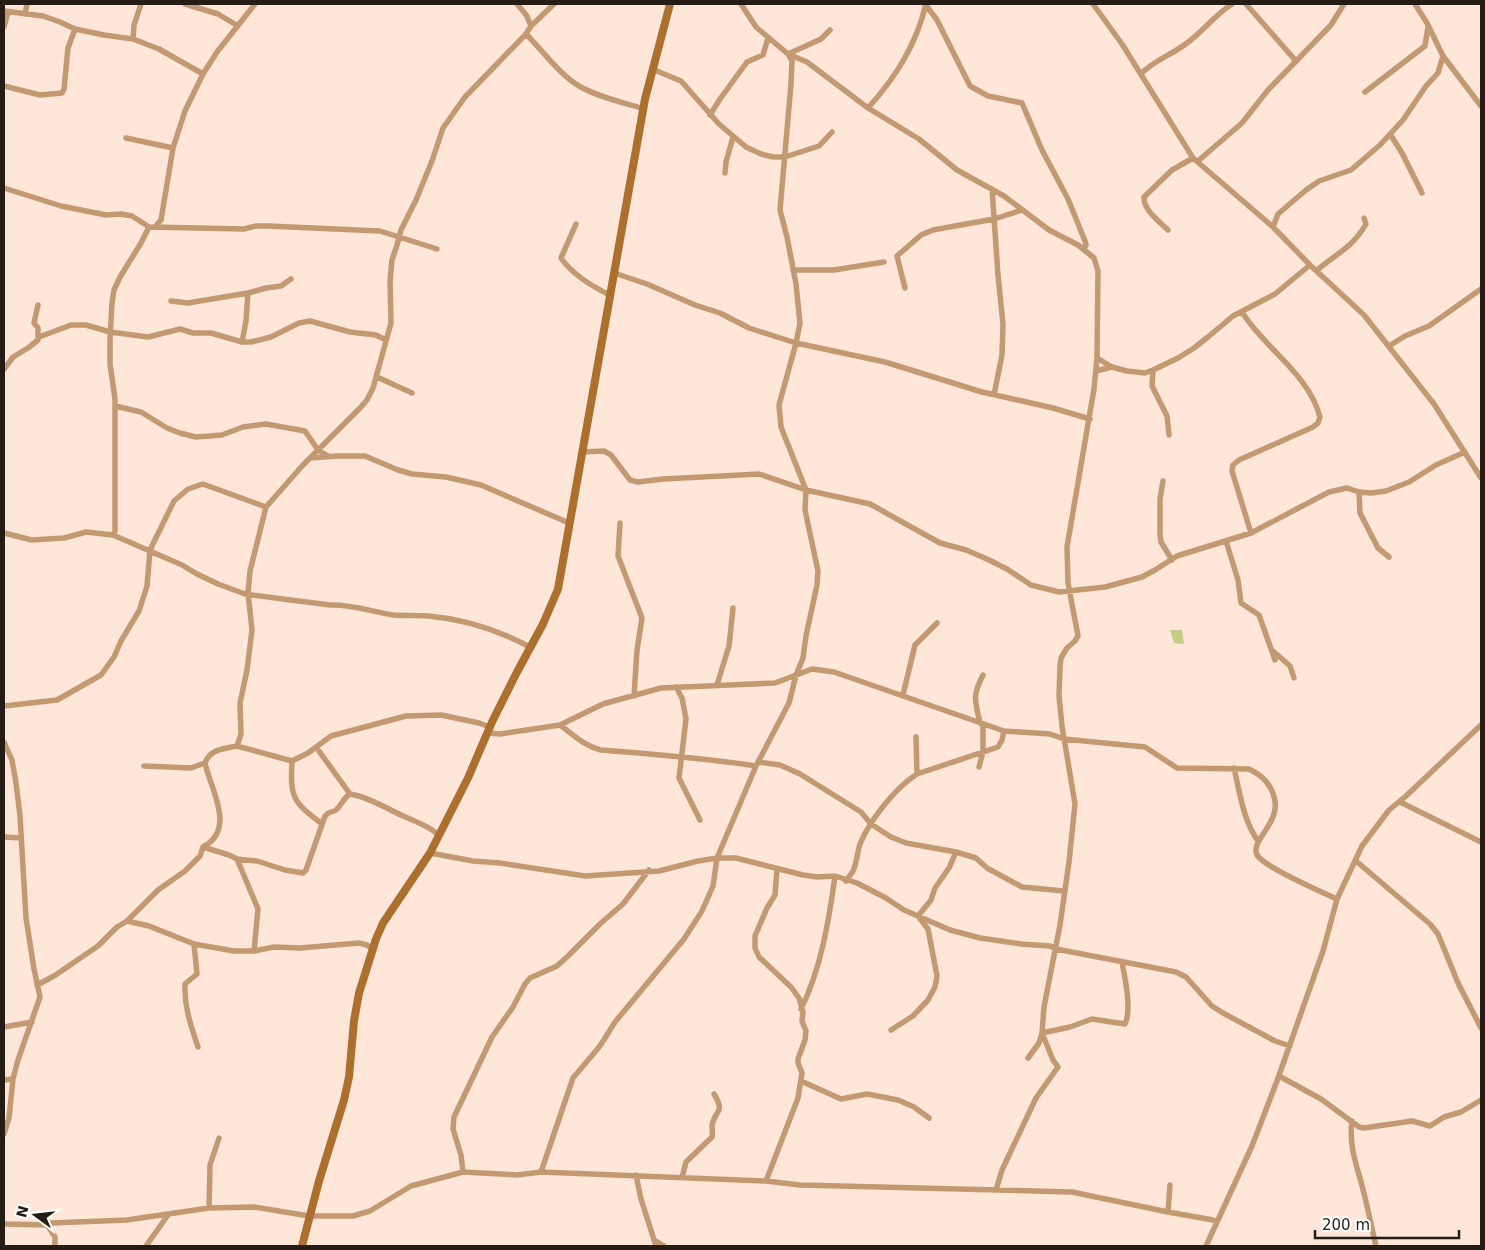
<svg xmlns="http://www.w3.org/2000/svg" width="1485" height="1250" font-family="'DejaVu Sans',sans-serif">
<rect width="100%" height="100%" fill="#fee6d9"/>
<path fill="#c5cc88" d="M 1170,630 L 1182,630 L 1184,644 L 1174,643 Z"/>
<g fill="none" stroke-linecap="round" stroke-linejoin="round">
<path stroke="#c39972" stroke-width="5.5" d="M 185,4 L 218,14 L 238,26
M 517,4 L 527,16 L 531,26
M 741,4 L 756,27 L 788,54 L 807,62 L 868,108 L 919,139 L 957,170 L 1004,196 L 1049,230 L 1078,245 L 1094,258 L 1098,271 L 1097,358 L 1094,389 L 1067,547 L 1068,583 L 1078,636 L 1075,641 L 1067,648 L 1061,658 L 1060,666 L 1059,696 L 1062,726 L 1075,804 L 1069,862 L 1060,925 L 1044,1007 L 1042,1033 L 1039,1043 L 1028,1058
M 925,4 L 937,20 L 970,86 L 988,96 L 1022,103 L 1042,150 L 1068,199 L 1085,241 L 1086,245 L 1084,249
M 1093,4 L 1122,44 L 1193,158 L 1273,227 L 1310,265 L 1364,315 L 1434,404 L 1481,478
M 1246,4 L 1296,61
M 1415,4 L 1427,23 L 1443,56 L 1481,106
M 4,11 L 43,16 L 60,22 L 75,29 L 104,35 L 133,39 L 159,49 L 203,74
M 25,14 L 27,4
M 4,27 L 8,12
M 526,34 C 542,50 560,75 579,86 C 598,97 621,102 641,108 L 643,110
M 133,39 L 134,25 L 141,4
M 652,69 L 681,81 L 719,124 L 746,147 L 761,154 L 773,157 L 785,157 L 819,146 L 832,132
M 1141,74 C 1154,60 1172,55 1187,43 C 1203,31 1215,15 1232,4
M 4,86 L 40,95 L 62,93 L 64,89 L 68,48 L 75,29
M 1365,92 L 1425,46 L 1428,27
M 868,108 C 896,77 916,45 926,4
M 710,115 L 720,99 L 747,62 L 763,55 L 768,38
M 1390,134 L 1402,153 L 1422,193
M 126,138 L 173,148
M 1198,161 L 1242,123 L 1268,90 L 1331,25 L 1344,4
M 725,173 L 726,162 L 733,137
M 4,188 L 61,206 L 106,215 L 121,214 L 132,216 L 149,227 L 244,229 L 256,226 L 268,226 L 380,231 L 437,249
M 992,189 L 998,275 L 1003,324 L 1002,355 L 994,395
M 576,224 L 561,258 C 573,275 591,286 610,295
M 155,227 L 161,220 L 173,148 L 185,111 L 203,74 L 217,52 L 255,4
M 1273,227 L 1278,214 L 1306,190 L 1319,181 L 1351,170 L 1380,145 L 1403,120 L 1426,86 L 1438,73 L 1443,56
M 1168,230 C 1160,222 1143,210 1144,197 L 1172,170 L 1193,158
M 793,270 L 834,270 L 884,262
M 1317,270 C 1336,254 1353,247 1366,224 L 1364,218
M 614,273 L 647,284 L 695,305 L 720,313 L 749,328 L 796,343 L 885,362 L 982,392 L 1053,408 L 1090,419
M 905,288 L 897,256 L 921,235 L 933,230 L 994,219 L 1022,210
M 171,301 L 188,303 L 248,293 L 266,288 L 281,286 L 291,279
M 1242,312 C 1264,348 1309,374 1320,417 L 1318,423 L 1313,427 L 1239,460 L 1233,465 L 1232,471 L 1251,533
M 39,337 L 71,325 L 86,325 L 110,332 L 148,337 L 180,329 L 193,333 L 211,333 L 242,342 L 251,342 L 271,337 L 299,323 L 310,321 L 350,332 L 376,335 L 386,340
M 242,342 L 246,321 L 248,293
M 1389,346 L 1405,336 L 1429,326 L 1481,289
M 1097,358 L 1112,367 L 1127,371 L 1145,373 L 1153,370 L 1178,358 L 1194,348 L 1208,337 L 1233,316 L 1275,294 L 1310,265
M 4,369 L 13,357 L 28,348 L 38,340 L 38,328 L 34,323 L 38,305
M 1153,370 L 1152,386 L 1167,416 L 1169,435
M 1096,371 L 1112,367
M 377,377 L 412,393
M 115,406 L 141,412 L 167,428 L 180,433 L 196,437 L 222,435 L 243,427 L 266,424 L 305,431 L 318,450 L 328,456
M 582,452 L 604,451 L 611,455 L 630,480 L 638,482 L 663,479 L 759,474 L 806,490 L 870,504 L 940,543 L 966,550 L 987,559 L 1007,569 L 1031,585 L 1059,592 L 1105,587 L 1142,577 L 1155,570 L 1177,556 L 1251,533 L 1329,492 L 1347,488 L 1359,492 L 1371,493 L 1386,491 L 1409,482 L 1436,465 L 1465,452
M 310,458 L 337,456 L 365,456 L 398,470 L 412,474 L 446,477 L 481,485 L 569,523
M 1163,481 L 1160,499 L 1160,536 L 1161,542 L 1172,560
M 1359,492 L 1360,513 L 1378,548 L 1389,557
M 620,523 L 618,556 L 642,618 L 637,650 L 634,696
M 4,533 L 32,540 L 64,538 L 86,532 L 113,535 L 182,565 L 197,574 L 218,584 L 245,594 L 330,605 C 352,604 372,612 394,615 C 405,616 417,615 428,616 C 465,619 498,630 530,647
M 113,535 L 115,531 L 115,399 L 110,364 L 110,340 L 112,303 L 114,290 L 120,277 L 141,243 L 149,227
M 1226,541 L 1238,580 L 1241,603 L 1259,615 L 1275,660
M 1273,651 L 1290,666 L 1294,678
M 717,685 L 729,646 L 733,608
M 676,687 L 682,698 L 686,719 L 679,778 L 700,820
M 903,695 L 915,645 L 937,623
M 4,706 L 57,700 L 101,675 L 114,657 L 121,641 L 139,611 L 147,586 L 150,550 L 174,501 L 188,489 L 203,484 L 266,507
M 980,723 C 975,701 972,696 983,675
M 560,725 C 574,735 584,746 601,750 C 653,754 705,758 756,766
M 490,727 L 479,723 L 441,715 L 406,716 L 331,736 L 308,753 L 292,761 L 237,746 L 241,734 L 240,703 L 247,670 L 252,630 L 248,593 L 250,571 L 266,507 L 303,465 L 360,408 L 367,400 L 373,388 L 391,323 L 390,281 L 392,260 L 397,245 L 401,230 L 416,200 L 432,161 L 443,128 L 465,97 L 526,34 L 531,26 L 554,4
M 487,733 L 500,734 L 560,725 L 603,704 L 661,688 L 775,683 L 812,669 L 834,672 L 1004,731 L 1050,734 L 1064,739 L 1145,747 L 1177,768 L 1249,769 C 1259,774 1266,779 1271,789 C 1288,820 1249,839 1257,855 C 1264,867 1322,892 1337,899
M 916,737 L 917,774
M 4,742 L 12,760 L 16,783 L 20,816 L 26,918 L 34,969 L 40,997 L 18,1060 L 13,1079 L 9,1118 L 4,1134
M 316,747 L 350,794
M 292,761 C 290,798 293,802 322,824
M 758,762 L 780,765 L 800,774 L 861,812 L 871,824 L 891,837 L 906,843 L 956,852 L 976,858 L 987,868 L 1022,887 L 1064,891
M 144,766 L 191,768 L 205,763
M 979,767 L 983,752 L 983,724
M 1234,768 C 1240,793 1243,820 1258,841
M 1400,802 L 1481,842
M 4,837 L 21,838
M 203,847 L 229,855 L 237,859 L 257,861 L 285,870 L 303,873 L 306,870 L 325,816 C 329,811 331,813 336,810 C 342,805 343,798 350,794 C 368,797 384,807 401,815 C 416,822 426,824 439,835
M 430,853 L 473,861 L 500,863 L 585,876 L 659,871 L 698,861 L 717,858 L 736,858 L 803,875 L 817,877 L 835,876 L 857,883 L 886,898 L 904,910 L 950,930 L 980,938 L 1021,944 L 1050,946 L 1056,949 L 1176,972 L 1186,977 L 1212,1006 L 1223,1013 L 1275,1041 L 1290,1046
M 237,859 L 258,909 L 254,951
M 1356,861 L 1430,924 L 1438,934 L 1458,983 L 1481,1028
M 846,881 C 848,878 851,874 853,871 C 857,863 857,853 860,844 C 870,820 895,788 917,774 L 998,747 L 1002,740 L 1004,731
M 127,921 L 149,926 L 194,944 L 234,951 L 254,951 L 274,947 L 300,948 L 359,943 L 367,945 L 372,949
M 194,944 L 197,974 L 185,984 C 184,1007 191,1026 198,1047
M 37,985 L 54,976 L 98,946 L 117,927 L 127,921 L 158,890 L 185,871 L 200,856 L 203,847 C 237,829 210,788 205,763 C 210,749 223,749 237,746
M 801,1009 C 821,969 829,920 835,876
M 4,1027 L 32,1022
M 891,1030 L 913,1016 L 928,1000 L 935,987 L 937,976 L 928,929 L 918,916 L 931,900 L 935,888 L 949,868 L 956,852
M 1279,1076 L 1321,1099 L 1359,1127 L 1364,1128 L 1412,1121 L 1430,1126 L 1444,1117 L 1461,1112 L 1481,1100
M 4,1080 L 13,1079
M 801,1081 L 841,1099 L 867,1094 L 898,1100 L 914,1107 L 929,1118
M 1352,1121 C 1349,1143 1355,1161 1361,1182 C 1367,1203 1371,1225 1376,1246
M 463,1172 L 461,1155 L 453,1129 L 454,1117 L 492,1037 L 513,1007 L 525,984 L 530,978 L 557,966 L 568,956 L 601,923 L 623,904 L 649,870
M 541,1172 L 573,1078 L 600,1046 L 615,1022 L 684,939 L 702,911 L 713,886 L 717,858 L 756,766 L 789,703 L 796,675 L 803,658 L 806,636 L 817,585 L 818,571 L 805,510 L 806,490 L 781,427 L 779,405 L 796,343 L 800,323 L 796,284 L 787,237 L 780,210 L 791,84 L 792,61 L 788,54 L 821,39 L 830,30
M 636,1175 L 641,1199 L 656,1246
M 682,1178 L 686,1162 L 712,1137 C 713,1133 712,1129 712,1125 C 715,1109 726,1114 714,1094
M 766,1181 L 798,1098 L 802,1073 L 798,1063 L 798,1059 L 805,1040 L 806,1031 L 802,1021 L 803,1012 L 799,998 L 791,987 L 759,957 L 755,948 L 755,936 L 767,908 L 775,895 L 777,869
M 996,1190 L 1002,1170 L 1036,1098 L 1058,1067 L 1053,1060 L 1042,1033 L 1070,1027 L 1092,1019 L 1125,1024 C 1132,1010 1125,978 1122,962
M 209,1208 L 210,1165 L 219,1138
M 1168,1212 L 1170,1185
M 4,1224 L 47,1225 L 51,1223 L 127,1220 L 209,1208 L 254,1207 L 309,1216 L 353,1216 L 370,1211 L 411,1186 L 463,1172 L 517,1175 L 541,1172 L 766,1181 L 800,1185 L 1072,1192 L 1168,1212 L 1213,1220
M 47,1225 L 55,1237 L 55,1246
M 654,1240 L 664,1246
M 146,1246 L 168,1215
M 1206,1246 L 1252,1146 L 1277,1081 L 1323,951 L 1337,899 L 1362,846 L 1389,810 L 1406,796 L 1481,725"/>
<path stroke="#ac6f2e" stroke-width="8" d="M 302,1246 L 319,1181 L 344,1100 L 349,1077 L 354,1021 L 359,993 L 376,939 L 383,923 L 430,853 L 468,778 L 492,722 L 517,672 L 543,624 L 558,589 L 645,99 L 670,4"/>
</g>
<rect width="1485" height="1250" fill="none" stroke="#261c16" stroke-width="10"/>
<g transform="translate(35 1215) rotate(285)" stroke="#ffffff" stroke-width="4" paint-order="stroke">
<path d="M0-4L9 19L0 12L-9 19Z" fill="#261c16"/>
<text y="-8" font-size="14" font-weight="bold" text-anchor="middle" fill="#261c16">N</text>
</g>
<path d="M1315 1230v8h144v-8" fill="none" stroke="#261c16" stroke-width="2.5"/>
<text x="1322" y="1230" font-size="15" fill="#261c16" stroke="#ffffff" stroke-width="4" paint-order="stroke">200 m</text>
</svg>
